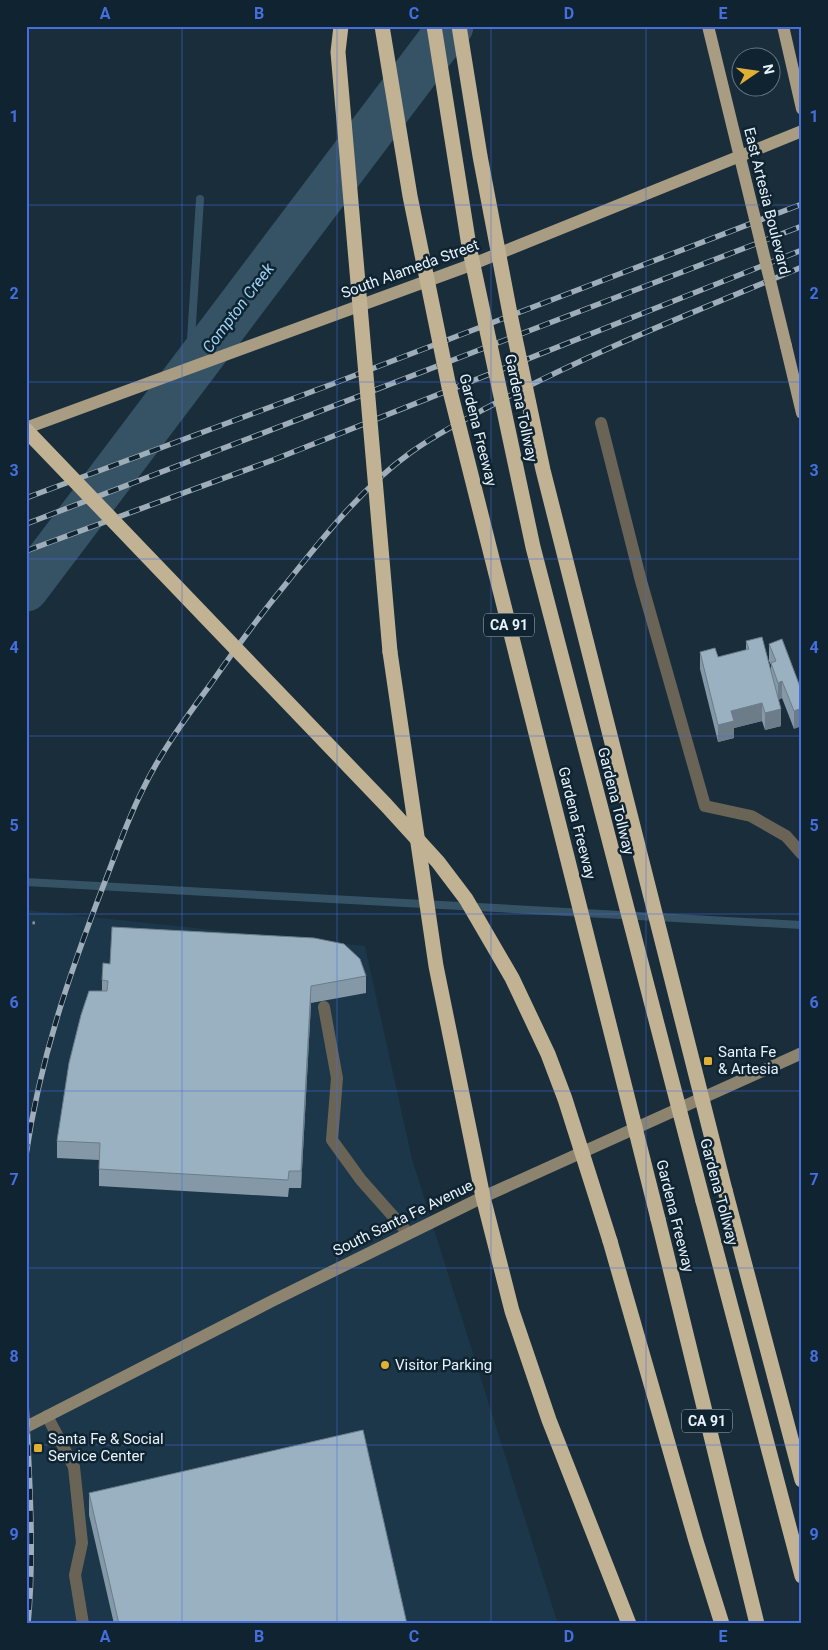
<svg xmlns="http://www.w3.org/2000/svg" width="828" height="1650" font-family="Roboto,sans-serif">
<rect width="100%" height="100%" fill="#192d3b"/>
<path fill="#1c3749" d="M 26,910 L 365,946 L 412,1159 L 558,1624 L 26,1624 Z"/>
<g fill="none" stroke-linecap="round" stroke-linejoin="round">
<path stroke="#365265" stroke-width="8" d="M 189,370 L 200,199
M 26,882 L 801,925"/>
<path stroke="#365265" stroke-width="45" d="M 26,589 L 451,26"/>
<path stroke="#8695a1" stroke-width="3" stroke-dasharray="2.5 4" stroke-linecap="butt" d="M 26,922 L 35,923"/>
<path stroke="#6a6457" stroke-width="12" d="M 601,423 L 641,581 L 705,806 L 751,816 L 786,836 L 802,854
M 324,1007 L 337,1078 L 332,1140 L 361,1180 L 408,1233
M 47,1416 L 74,1467 L 82,1543 L 75,1575 L 83,1624"/>
<path stroke="#8d8470" stroke-width="12" d="M 26,1427 L 272,1301 L 483,1197 L 802,1053"/>
<path stroke="#a89c82" stroke-width="12" d="M 783,26 L 802,109
M 786,346 L 802,413
M 26,428 L 468,266 L 802,131"/>
<path stroke="#c1b293" stroke-width="15" d="M 390,652 L 436,966 L 483,1197 L 512,1311 L 549,1420 L 629,1624
M 725,1190 L 802,1480
M 703,1201 L 802,1576
M 658,1219 L 757,1624
M 610,1241 L 696,1541 L 722,1624"/>
<g stroke="#9eadb7" stroke-width="5.5">
<path id="rail" d="M 26,498 L 327,386 L 802,204
M 26,524 L 802,226
M 26,551 L 273,460 L 802,250
M 26,1155 C 40,1059 69,975 104,884 C 116,853 127,821 142,791 C 160,753 185,719 210,685 C 235,649 261,614 289,580 C 325,535 363,487 410,453 C 436,434 464,420 492,405 C 591,352 697,311 802,267
M 26,1401 C 29,1475 35,1550 28,1624"/>
</g>
<use href="#rail" stroke="#0f2330" stroke-width="4" stroke-dasharray="11" stroke-linecap="butt"/>
<path stroke="#a89c82" stroke-width="12" d="M 708,26 L 786,346"/>
<path stroke="#c1b293" stroke-width="15" d="M 341,26 L 338,52 L 390,652
M 382,26 L 410,196 L 449,387 L 658,1219
M 434,26 L 469,246 L 533,547 L 703,1201
M 459,26 L 480,156 L 511,319 L 543,470 L 725,1190
M 26,430 L 386,805 L 438,862 L 466,899 L 512,978 L 548,1054 L 565,1099 L 610,1241"/>
</g>
<path fill="#8498a7" d="M 746,641 L 771,671 L 771,665 L 769,661 L 769,644 L 802,692 L 794,729 L 782,698 L 778,700 L 781,726 L 765,730 L 762,721 L 734,728 L 734,738 L 718,742 L 700,669 L 700,652 L 718,657 L 746,650 Z
M 366,976 L 366,993 L 311,1003 L 301,1188 L 289,1188 L 288,1197 L 99,1186 L 99,1160 L 57,1158 L 57,1141 L 102,991 L 102,980 Z
M 89,1493 L 407,1624 L 114,1624 L 89,1515 Z"/>
<path fill="#6c7c88" d="M 782,681 L 782,698 L 778,700 L 778,683 Z
M 762,703 L 762,721 L 734,728 L 734,738 L 718,742 L 718,725 L 731,711 Z
M 802,708 L 802,726 L 794,729 L 794,711 Z
M 781,709 L 781,726 L 765,730 L 765,713 Z
M 311,986 L 311,1003 L 301,1188 L 301,1171 Z"/>
<path fill="#9ab1c2" stroke="#6c7c88" d="M 762,637 L 781,709 L 765,713 L 762,703 L 731,711 L 734,721 L 718,725 L 700,652 L 715,648 L 718,657 L 749,649 L 746,641 Z
M 782,639 L 802,692 L 802,708 L 794,711 L 782,681 L 778,683 L 771,663 L 776,661 L 769,644 Z
M 112,927 L 314,938 L 344,944 L 360,959 L 366,976 L 311,986 L 301,1171 L 289,1171 L 288,1180 L 99,1169 L 100,1143 L 57,1141 L 69,1063 L 81,1015 L 89,991 L 107,991 L 108,981 L 102,980 L 103,963 L 110,964 Z
M 363,1430 L 407,1624 L 119,1624 L 89,1493 Z"/>
<path fill="none" stroke="#456fdf" stroke-width="1" stroke-opacity="0.55" d="M 182,26 L 182,1624M 337,26 L 337,1624M 491,26 L 491,1624M 646,26 L 646,1624M 26,205 L 802,205M 26,382 L 802,382M 26,559 L 802,559M 26,736 L 802,736M 26,914 L 802,914M 26,1091 L 802,1091M 26,1268 L 802,1268M 26,1445 L 802,1445"/>
<g fill="#e0b034" stroke="#0f2330" stroke-width="2">
<rect x="703" y="1056" width="10" height="10" rx="2.5"/>
<circle cx="385" cy="1365" r="5"/>
<rect x="33" y="1443" width="10" height="10" rx="2.5"/>
</g>
<g text-anchor="middle" dominant-baseline="central" stroke-width="5" stroke-linejoin="round" paint-order="stroke">
<g fill="#0f2330" stroke="#a6b5bf" stroke-width="1">
<rect x="484" y="613.5" width="50" height="23" rx="4"/>
<rect x="682" y="1409.5" width="50" height="23" rx="4"/>
</g>
<g font-size="14" font-weight="bold" fill="#e7f3fc">
<text x="509" y="625">CA 91</text>
<text x="707" y="1421">CA 91</text>
</g>
<g font-size="15" fill="#e7f3fc" stroke="#0f2330">
<text transform="translate(767 201) rotate(76)">East Artesia Boulevard</text>
<text transform="translate(410 269) rotate(-20)">South Alameda Street</text>
<text transform="translate(521 408) rotate(78)">Gardena Tollway</text>
<text transform="translate(478 430) rotate(76)">Gardena Freeway</text>
<text transform="translate(616 801) rotate(76)">Gardena Tollway</text>
<text transform="translate(577 823) rotate(76)">Gardena Freeway</text>
<text transform="translate(719 1192) rotate(75)">Gardena Tollway</text>
<text transform="translate(675 1216) rotate(76)">Gardena Freeway</text>
<text transform="translate(403 1218) rotate(-26)">South Santa Fe Avenue</text>
</g>
<g font-size="15" fill="#e7f3fc" stroke="#0f2330" text-anchor="start">
<text x="718" y="1052">Santa Fe<tspan x="718" dy="17">&amp; Artesia</tspan></text>
<text x="395" y="1365">Visitor Parking</text>
<text x="48" y="1439">Santa Fe &amp; Social<tspan x="48" dy="17">Service Center</tspan></text>
</g>
<g font-size="16" font-style="italic" fill="#9dd2f7" stroke="#0f2330">
<text transform="translate(238 308) rotate(-53)">Compton Creek</text>
</g>
</g>
<rect width="828" height="1650" fill="none" stroke="#0f2330" stroke-width="55"/>
<g transform="translate(756 72) rotate(77)"><circle r="24" fill="#0f2330" stroke="#657682"/>
<path d="M0-4L9 19L0 12L-9 19Z" fill="#e0b034"/>
<text y="-8" font-size="14" font-weight="bold" text-anchor="middle" fill="#e7f3fc">N</text>
</g>
<rect x="28" y="28" width="772" height="1594" fill="none" stroke="#456fdf" stroke-width="2"/>
<g font-size="16" text-anchor="middle" font-weight="bold" fill="#456fdf">
<text x="105" y="19">A</text>
<text x="259" y="19">B</text>
<text x="414" y="19">C</text>
<text x="569" y="19">D</text>
<text x="723" y="19">E</text>
<text x="14" y="122">1</text>
<text x="814" y="122">1</text>
<text x="14" y="299">2</text>
<text x="814" y="299">2</text>
<text x="14" y="476">3</text>
<text x="814" y="476">3</text>
<text x="14" y="653">4</text>
<text x="814" y="653">4</text>
<text x="14" y="831">5</text>
<text x="814" y="831">5</text>
<text x="14" y="1008">6</text>
<text x="814" y="1008">6</text>
<text x="14" y="1185">7</text>
<text x="814" y="1185">7</text>
<text x="14" y="1362">8</text>
<text x="814" y="1362">8</text>
<text x="14" y="1540">9</text>
<text x="814" y="1540">9</text>
<text x="105" y="1642">A</text>
<text x="259" y="1642">B</text>
<text x="414" y="1642">C</text>
<text x="569" y="1642">D</text>
<text x="723" y="1642">E</text>
</g>
</svg>
